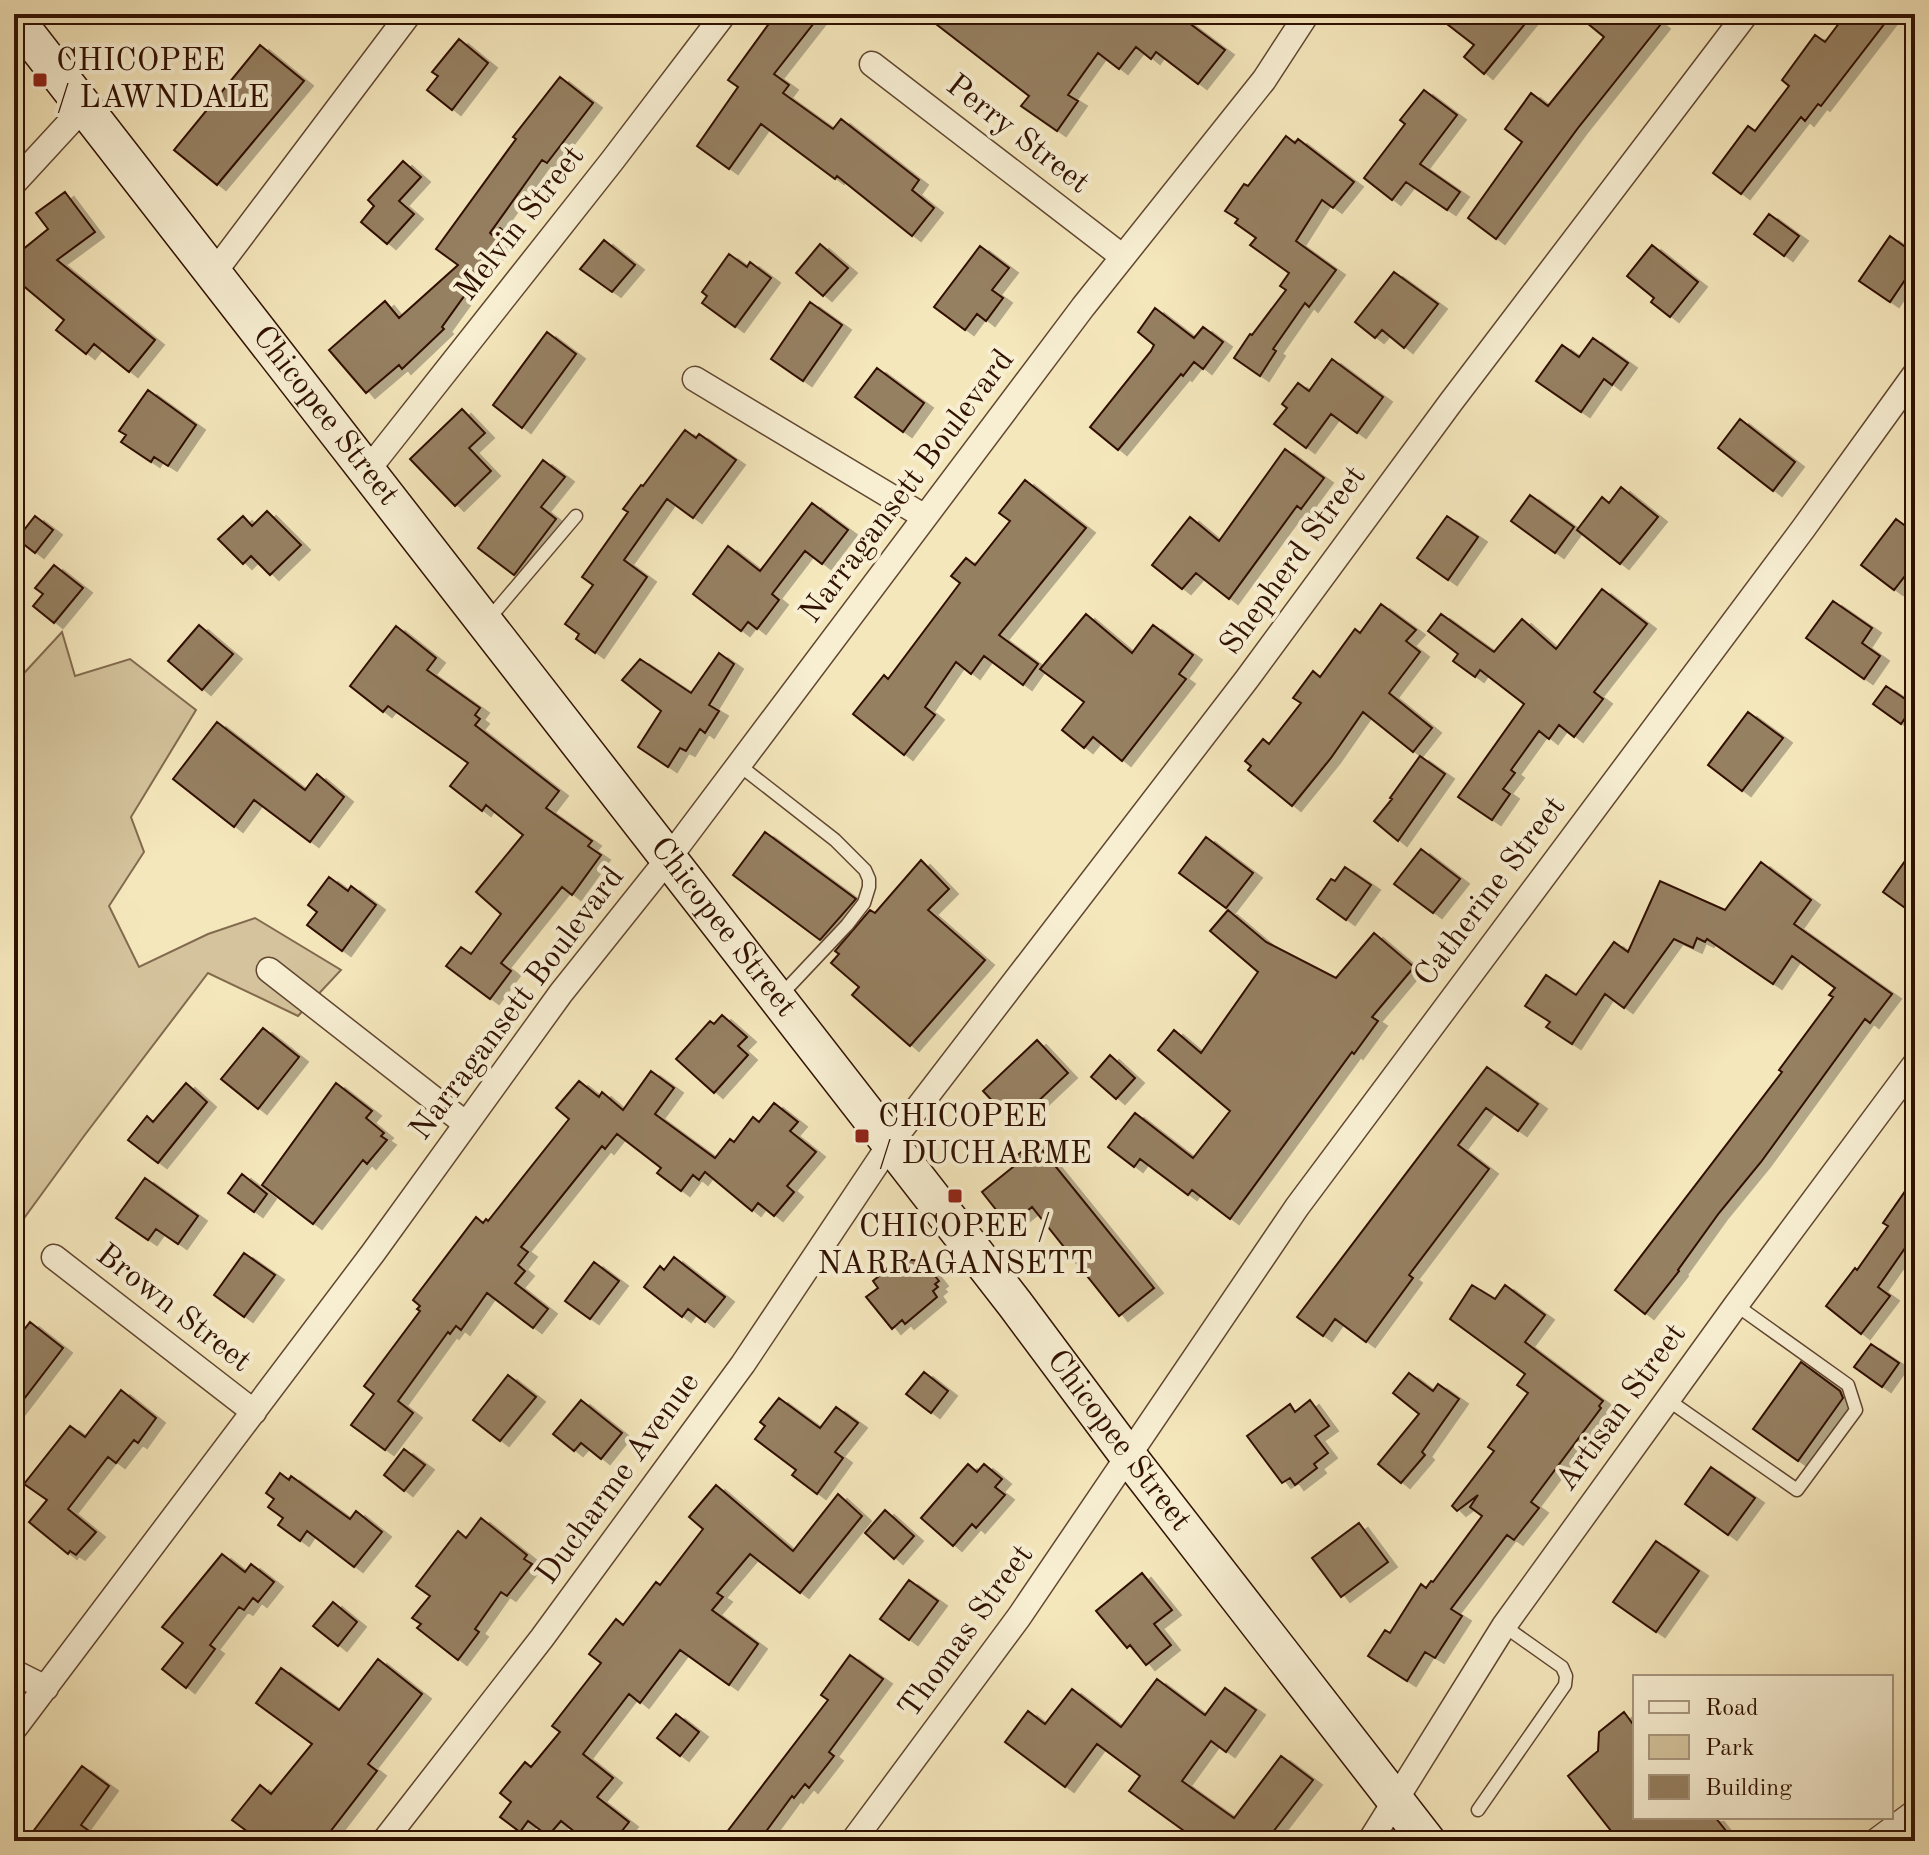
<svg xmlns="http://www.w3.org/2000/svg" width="1929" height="1855" font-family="'Old Standard TT',serif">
<defs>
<filter id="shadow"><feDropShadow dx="9" dy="5" stdDeviation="0" flood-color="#0004"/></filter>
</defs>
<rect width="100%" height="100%" fill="#f5e7bc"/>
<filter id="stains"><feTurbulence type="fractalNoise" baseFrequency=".0025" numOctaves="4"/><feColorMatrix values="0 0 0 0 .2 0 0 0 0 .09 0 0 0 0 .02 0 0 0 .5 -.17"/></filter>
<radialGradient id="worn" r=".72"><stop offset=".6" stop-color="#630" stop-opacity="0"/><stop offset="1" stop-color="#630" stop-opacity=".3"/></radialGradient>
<path fill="#d4c39c" stroke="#826a4e" stroke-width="2" d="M 62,632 L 75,676 L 130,659 L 196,710 L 131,817 L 144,852 L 109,906 L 139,967 L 208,934 L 255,918 L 341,970 L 298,1016 L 208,973 L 84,1136 L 14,1232 L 14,684 Z"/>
<path fill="#968062" stroke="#301101" stroke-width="2" filter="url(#shadow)" d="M 776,14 L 821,14 L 774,74 L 789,85 L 783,93 L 833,129 L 841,119 L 919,180 L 912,190 L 934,208 L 912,236 L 837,176 L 835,179 L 761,124 L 729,169 L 697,146 L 738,87 L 728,80 Z
M 923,14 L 1177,14 L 1225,50 L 1198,84 L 1156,52 L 1151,59 L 1136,47 L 1119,69 L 1098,53 L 1068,95 L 1078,101 L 1057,131 L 1021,106 L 1029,96 Z
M 1434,14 L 1533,14 L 1484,74 L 1464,57 L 1474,45 Z
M 1576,14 L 1649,14 L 1661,24 L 1578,128 L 1496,239 L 1468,218 L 1522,142 L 1505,129 L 1531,93 L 1548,106 L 1604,37 Z
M 1846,14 L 1892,14 L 1821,106 L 1818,104 L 1805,121 L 1801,117 L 1741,194 L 1713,173 L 1748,126 L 1755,131 L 1789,86 L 1782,80 L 1815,35 L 1825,42 Z
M 459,39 L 488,63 L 452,110 L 427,90 L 438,76 L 432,72 Z
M 260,45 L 304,81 L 217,185 L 174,150 Z
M 560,77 L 593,103 L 547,163 L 542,160 L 490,233 L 492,235 L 500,228 L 508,235 L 442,327 L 444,329 L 402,369 L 399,365 L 366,393 L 329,350 L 385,301 L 399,318 L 458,265 L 436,249 L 516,139 L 513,137 Z
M 1424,90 L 1457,115 L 1420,164 L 1460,192 L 1447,210 L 1406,182 L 1392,200 L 1364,178 L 1405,124 L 1400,120 Z
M 1286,136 L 1295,143 L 1298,139 L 1354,182 L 1333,208 L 1322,200 L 1296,241 L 1336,270 L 1309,307 L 1305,303 L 1273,349 L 1276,351 L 1260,376 L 1234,358 L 1250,334 L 1252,335 L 1286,290 L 1280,286 L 1289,273 L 1250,245 L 1256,238 L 1235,223 L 1238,219 L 1225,211 L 1244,184 L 1248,186 Z
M 403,161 L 421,177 L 399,201 L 414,214 L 387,244 L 361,222 L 374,206 L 368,200 Z
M 65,192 L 95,232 L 57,260 L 155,340 L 129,372 L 94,344 L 86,354 L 56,330 L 64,320 L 14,278 L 14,273 L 24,265 L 16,255 L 48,229 L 36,213 Z
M 1769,214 L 1799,236 L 1784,256 L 1754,234 Z
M 1890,236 L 1915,254 L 1915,287 L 1905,280 L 1890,302 L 1859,281 Z
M 604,240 L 635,265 L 612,292 L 580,269 Z
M 820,244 L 848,268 L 823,296 L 796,273 Z
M 1652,245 L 1698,282 L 1670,317 L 1651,302 L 1654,298 L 1627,276 Z
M 980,246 L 1009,268 L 992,290 L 1003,298 L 986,321 L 977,314 L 965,330 L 934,307 Z
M 729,254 L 747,267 L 750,262 L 771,278 L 735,327 L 702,303 L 707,296 L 702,292 Z
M 1394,272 L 1438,304 L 1404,348 L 1382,330 L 1375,338 L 1355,322 Z
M 810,302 L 842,325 L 803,381 L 771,359 Z
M 1155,308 L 1194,338 L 1203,327 L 1223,342 L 1203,369 L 1194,362 L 1183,376 L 1181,374 L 1118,450 L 1090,427 L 1151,351 L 1154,345 L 1138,332 Z
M 547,332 L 576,354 L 522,428 L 493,405 Z
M 1593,338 L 1628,363 L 1612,385 L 1604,379 L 1581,412 L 1536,381 L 1562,345 L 1579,357 Z
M 1332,359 L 1383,397 L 1357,433 L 1331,414 L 1306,448 L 1274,424 L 1287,408 L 1282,404 L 1298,383 L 1309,391 Z
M 877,368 L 924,403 L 903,432 L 855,397 Z
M 148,390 L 196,425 L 168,466 L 154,457 L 151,462 L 121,442 L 126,435 L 119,431 Z
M 462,409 L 485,433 L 469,448 L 491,471 L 455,506 L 410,459 Z
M 1740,419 L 1795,462 L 1773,491 L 1718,448 Z
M 685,430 L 696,438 L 699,434 L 736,460 L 693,518 L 667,499 L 624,560 L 647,577 L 595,653 L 576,639 L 579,634 L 565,624 L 593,585 L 582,577 L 628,512 L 623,509 L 641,485 L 643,486 Z
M 1285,449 L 1324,478 L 1301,509 L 1297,506 L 1229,599 L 1196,573 L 1182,589 L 1152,565 L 1190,517 L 1219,541 Z
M 543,460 L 565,477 L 541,507 L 556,519 L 514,575 L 478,548 Z
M 1025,480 L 1086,528 L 999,635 L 1038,664 L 1023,685 L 984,656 L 971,674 L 956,662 L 925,707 L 935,715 L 904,755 L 853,714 L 884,675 L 888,679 L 960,583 L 951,576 L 966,558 L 975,565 L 1010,521 L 999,513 Z
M 1621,487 L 1658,517 L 1620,564 L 1577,530 L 1602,497 L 1609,503 Z
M 1530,495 L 1574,527 L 1555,553 L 1511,521 Z
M 812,503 L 848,530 L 822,564 L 805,551 L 772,594 L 779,600 L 757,629 L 748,622 L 741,631 L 693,594 L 728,546 L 760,571 Z
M 267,511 L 301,545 L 270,575 L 251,556 L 243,564 L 218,539 L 243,516 L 252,526 Z
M 35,516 L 53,530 L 35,553 L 17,539 Z
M 1447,516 L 1478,537 L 1448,580 L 1417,558 Z
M 1896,519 L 1915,533 L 1915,563 L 1894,590 L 1861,565 Z
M 54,565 L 83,588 L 54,623 L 33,606 L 43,594 L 35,588 Z
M 1602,589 L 1647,624 L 1594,692 L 1603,699 L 1574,737 L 1559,725 L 1549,739 L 1539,731 L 1511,770 L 1515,773 L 1503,789 L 1510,794 L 1492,820 L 1458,797 L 1524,704 L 1480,670 L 1475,677 L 1453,661 L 1458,654 L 1428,631 L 1441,614 L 1494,652 L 1522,619 L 1556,649 Z
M 1833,601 L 1872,628 L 1862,643 L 1880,656 L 1864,679 L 1806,638 Z
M 1381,604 L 1416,630 L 1406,641 L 1420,652 L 1389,693 L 1432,728 L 1413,752 L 1363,712 L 1331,758 L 1292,806 L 1248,770 L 1251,766 L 1245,761 L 1263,739 L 1269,744 L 1301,703 L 1293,698 L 1313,671 L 1320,677 L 1355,629 L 1360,633 Z
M 1086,614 L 1132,653 L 1153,625 L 1193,655 L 1179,674 L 1186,679 L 1122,761 L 1093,737 L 1084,748 L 1062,730 L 1084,702 L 1040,669 Z
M 199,625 L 233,654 L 202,690 L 168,661 Z
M 396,626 L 436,658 L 427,670 L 480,708 L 475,715 L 480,719 L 475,725 L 559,791 L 546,808 L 592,841 L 588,846 L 601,855 L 572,895 L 562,887 L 501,963 L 511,971 L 490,999 L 446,966 L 461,947 L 471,954 L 501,914 L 476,892 L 523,835 L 486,805 L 482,811 L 450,786 L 468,763 L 388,706 L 383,712 L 350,686 Z
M 719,653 L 734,664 L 709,705 L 719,711 L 705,733 L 700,729 L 686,751 L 680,748 L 668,767 L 638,747 L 661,711 L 622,680 L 640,659 L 691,693 Z
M 1886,686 L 1914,705 L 1901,724 L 1873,704 Z
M 1748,712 L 1783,738 L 1742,791 L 1708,765 Z
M 217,722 L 305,790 L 317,774 L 344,797 L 310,842 L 254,800 L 234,827 L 173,779 Z
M 1420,756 L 1445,774 L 1398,841 L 1374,821 L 1392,799 L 1390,798 Z
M 765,832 L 856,899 L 820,940 L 733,875 Z
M 1206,837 L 1253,873 L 1226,908 L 1179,873 Z
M 1915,847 L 1915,915 L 1883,892 Z
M 1421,849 L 1460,879 L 1433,913 L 1394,884 Z
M 921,860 L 949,889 L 928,910 L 985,960 L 910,1046 L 852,995 L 859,987 L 831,963 L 839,954 L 835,951 L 870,910 L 875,913 Z
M 1761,862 L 1811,900 L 1794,924 L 1892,994 L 1870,1023 L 1865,1019 L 1761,1162 L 1719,1213 L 1678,1270 L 1679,1271 L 1645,1314 L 1615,1290 L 1782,1072 L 1779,1070 L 1833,997 L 1829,995 L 1835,988 L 1792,956 L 1773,984 L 1707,939 L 1705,942 L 1697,938 L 1693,948 L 1674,939 L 1624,1008 L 1605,994 L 1572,1044 L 1546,1027 L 1550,1022 L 1525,1006 L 1546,975 L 1576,995 L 1614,942 L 1628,952 L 1660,881 L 1725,910 Z
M 1345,867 L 1371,885 L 1346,920 L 1317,899 L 1331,879 L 1335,881 Z
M 329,877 L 348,891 L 351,886 L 376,905 L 342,951 L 307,925 L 317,912 L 308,905 Z
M 1228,910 L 1266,942 L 1336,978 L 1374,933 L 1414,967 L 1372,1017 L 1378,1021 L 1354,1054 L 1352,1052 L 1230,1219 L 1192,1190 L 1188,1195 L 1140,1159 L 1134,1167 L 1108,1147 L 1135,1113 L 1193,1158 L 1230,1111 L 1158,1050 L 1174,1030 L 1201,1053 L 1258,972 L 1210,931 Z
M 722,1015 L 747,1037 L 738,1046 L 748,1055 L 714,1093 L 676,1059 L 710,1021 L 714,1024 Z
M 263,1028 L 299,1057 L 258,1109 L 221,1079 Z
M 1037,1040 L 1068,1073 L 1014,1124 L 983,1091 Z
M 1110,1055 L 1135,1078 L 1116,1099 L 1091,1077 Z
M 1487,1067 L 1538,1104 L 1518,1131 L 1486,1108 L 1458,1145 L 1489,1169 L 1409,1275 L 1413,1278 L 1366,1342 L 1335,1319 L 1323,1336 L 1297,1317 Z
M 651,1071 L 674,1088 L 655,1114 L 715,1158 L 730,1139 L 734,1142 L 753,1117 L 759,1122 L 774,1103 L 798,1122 L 790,1131 L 816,1152 L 787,1186 L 794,1192 L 774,1216 L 758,1203 L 752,1211 L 705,1172 L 699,1180 L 693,1175 L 681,1191 L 657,1173 L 661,1168 L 617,1134 L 605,1149 L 602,1146 L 521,1247 L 528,1252 L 518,1265 L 525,1271 L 515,1283 L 548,1309 L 533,1328 L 487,1293 L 461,1330 L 456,1326 L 450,1334 L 448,1332 L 398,1401 L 413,1413 L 385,1450 L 351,1425 L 374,1394 L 364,1386 L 420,1311 L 417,1309 L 420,1306 L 413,1300 L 476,1217 L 483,1223 L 486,1219 L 488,1221 L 569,1119 L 556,1108 L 579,1081 L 599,1097 L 602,1092 L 623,1110 Z
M 186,1083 L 207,1102 L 158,1163 L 128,1140 L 147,1116 L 153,1122 Z
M 336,1083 L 372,1111 L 366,1118 L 384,1133 L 381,1136 L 387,1140 L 367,1164 L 363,1160 L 313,1224 L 262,1185 Z
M 1035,1141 L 1154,1288 L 1119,1316 L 1032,1207 L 1009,1226 L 982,1192 L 1018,1163 L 1014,1158 Z
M 242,1174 L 267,1194 L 254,1212 L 228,1193 Z
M 1915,1177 L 1915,1245 L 1910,1241 L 1878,1287 L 1890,1296 L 1861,1334 L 1826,1306 L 1855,1268 L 1857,1270 L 1888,1226 L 1883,1223 Z
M 145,1178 L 198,1216 L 178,1244 L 156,1229 L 148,1240 L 116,1218 Z
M 244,1253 L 275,1275 L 244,1317 L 214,1295 Z
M 674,1257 L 725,1297 L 705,1322 L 688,1309 L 682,1317 L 644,1287 L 660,1266 L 664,1270 Z
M 900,1259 L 923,1261 L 939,1281 L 935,1284 L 938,1287 L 933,1291 L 937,1297 L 905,1324 L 902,1320 L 892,1329 L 866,1297 L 878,1288 L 873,1281 Z
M 594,1262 L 619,1281 L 590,1319 L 565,1301 Z
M 1472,1285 L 1495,1299 L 1505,1285 L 1545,1315 L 1525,1342 L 1603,1401 L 1599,1406 L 1601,1408 L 1531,1502 L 1539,1508 L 1514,1540 L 1507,1535 L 1451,1609 L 1462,1616 L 1435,1658 L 1425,1652 L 1407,1681 L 1368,1656 L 1385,1630 L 1390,1633 L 1421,1584 L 1426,1588 L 1431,1581 L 1433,1582 L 1482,1516 L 1470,1507 L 1478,1495 L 1457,1511 L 1452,1506 L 1494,1451 L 1488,1447 L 1528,1393 L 1517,1385 L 1525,1374 L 1450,1319 Z
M 30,1322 L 63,1348 L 14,1412 L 14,1343 Z
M 1871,1344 L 1899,1363 L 1882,1387 L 1854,1367 Z
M 1801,1362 L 1840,1391 L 1843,1398 L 1798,1461 L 1753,1429 Z
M 924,1372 L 948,1391 L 931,1413 L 906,1394 Z
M 1409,1373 L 1433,1391 L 1438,1384 L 1459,1399 L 1422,1452 L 1425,1455 L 1401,1483 L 1378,1464 L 1419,1414 L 1393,1393 Z
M 508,1375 L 536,1397 L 500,1441 L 473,1420 Z
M 121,1390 L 156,1418 L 138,1443 L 134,1440 L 116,1463 L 108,1457 L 68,1509 L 96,1532 L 76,1555 L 70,1551 L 68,1554 L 29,1522 L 47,1500 L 24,1484 L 70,1426 L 85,1437 Z
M 779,1398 L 820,1428 L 836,1407 L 858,1423 L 835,1452 L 843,1458 L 817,1494 L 792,1475 L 796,1470 L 755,1439 L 765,1426 L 760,1422 Z
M 581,1400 L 622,1433 L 601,1459 L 581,1443 L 574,1451 L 553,1434 Z
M 1310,1400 L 1329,1426 L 1315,1436 L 1328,1453 L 1314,1464 L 1317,1468 L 1295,1485 L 1290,1478 L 1282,1483 L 1247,1436 L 1290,1404 L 1295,1412 Z
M 404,1449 L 425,1465 L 404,1491 L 384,1475 Z
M 968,1464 L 977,1472 L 984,1464 L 1002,1479 L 995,1487 L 1005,1495 L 976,1528 L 972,1524 L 953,1546 L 921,1518 Z
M 1711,1467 L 1755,1498 L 1728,1535 L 1685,1504 Z
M 280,1473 L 289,1480 L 291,1476 L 350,1519 L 356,1511 L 382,1532 L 354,1567 L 307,1531 L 300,1541 L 278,1525 L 283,1518 L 268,1507 L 274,1499 L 266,1493 Z
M 716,1485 L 793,1551 L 838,1494 L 862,1516 L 800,1593 L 750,1554 L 717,1593 L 723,1597 L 712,1610 L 758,1644 L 729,1685 L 680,1650 L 640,1703 L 629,1694 L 583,1754 L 613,1778 L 597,1797 L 629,1822 L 614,1841 L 586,1841 L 561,1821 L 548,1836 L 528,1821 L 520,1832 L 500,1817 L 511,1802 L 500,1793 L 525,1762 L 531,1767 L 560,1732 L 552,1726 L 601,1663 L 589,1654 L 616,1619 L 623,1625 L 656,1582 L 660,1585 L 703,1529 L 689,1517 Z
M 885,1510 L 914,1536 L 894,1559 L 865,1533 Z
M 481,1518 L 527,1555 L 524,1559 L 532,1564 L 507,1596 L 501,1592 L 475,1629 L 479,1632 L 458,1660 L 417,1628 L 421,1624 L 412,1618 L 430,1596 L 416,1586 L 458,1531 L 466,1538 Z
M 1359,1523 L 1388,1562 L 1341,1597 L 1312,1558 Z
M 1656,1541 L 1699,1571 L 1656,1632 L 1613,1602 Z
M 222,1554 L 245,1572 L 251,1564 L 274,1582 L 258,1602 L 253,1598 L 244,1610 L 239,1607 L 210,1645 L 215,1649 L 186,1688 L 162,1669 L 183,1643 L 162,1627 Z
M 1142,1573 L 1172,1610 L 1154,1624 L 1171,1645 L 1146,1665 L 1130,1645 L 1127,1648 L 1096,1611 Z
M 909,1580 L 938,1601 L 909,1640 L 880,1619 Z
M 333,1602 L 357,1622 L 338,1646 L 313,1626 Z
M 850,1655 L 883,1679 L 829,1752 L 834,1756 L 809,1788 L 805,1784 L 794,1798 L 792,1796 L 759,1841 L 720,1841 L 828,1700 L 821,1695 Z
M 378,1659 L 422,1694 L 368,1764 L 377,1771 L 323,1841 L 260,1841 L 232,1820 L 260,1785 L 271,1794 L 312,1744 L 256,1703 L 281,1668 L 339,1710 Z
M 1157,1679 L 1205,1715 L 1225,1688 L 1256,1710 L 1226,1752 L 1211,1741 L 1182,1781 L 1234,1818 L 1281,1756 L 1313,1780 L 1266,1841 L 1198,1841 L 1129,1791 L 1140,1776 L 1097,1744 L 1065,1787 L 1005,1742 L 1028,1711 L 1045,1724 L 1072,1689 L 1121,1727 Z
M 1624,1712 L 1635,1727 L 1635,1817 L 1715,1817 L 1734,1841 L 1619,1841 L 1568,1776 L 1598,1751 L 1599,1732 Z
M 676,1714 L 699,1732 L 680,1756 L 657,1738 Z
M 82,1766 L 109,1786 L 81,1825 L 103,1841 L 26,1841 Z"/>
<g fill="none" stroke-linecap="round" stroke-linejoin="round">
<g stroke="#614630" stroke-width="15">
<path id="service" d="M 487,621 L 576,516
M 739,765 L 835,840 L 865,870 L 869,879 L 869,887 L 864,903 L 847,925 L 780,996
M 1668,1400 L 1797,1490 L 1856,1410 L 1848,1385 L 1736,1305
M 1478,1810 L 1565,1685 L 1566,1676 L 1562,1667 L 1504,1626"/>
</g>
<g stroke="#614630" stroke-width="27">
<path id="minor" d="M 872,64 L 1123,257
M 14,183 L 84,107
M 213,274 L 409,14
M 695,379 L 925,517
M 367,471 L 612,161 L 724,14
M 269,970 L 466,1124
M 54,1257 L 254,1412
M 14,1672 L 46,1688
M 14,1729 L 373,1253 L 561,993 L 668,859 L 1083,307 L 1264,80 L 1307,14
M 384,1841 L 542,1638 L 743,1364 L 890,1144 L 1247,679 L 1451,402 L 1746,14
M 853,1841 L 1019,1617 L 1297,1207 L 1803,529 L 1915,374
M 1370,1841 L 1504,1626 L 1736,1305 L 1915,1064
M 1876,1841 L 1915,1812"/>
</g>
<g stroke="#301101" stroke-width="39">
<g id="secondary">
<path id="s1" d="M 14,17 L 1015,1304 L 1129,1457 L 1427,1841"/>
</g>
</g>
<use href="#service" stroke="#f8efd3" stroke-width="12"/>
<use href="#minor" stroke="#f8efd3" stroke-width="24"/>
<use href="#secondary" stroke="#f8efd3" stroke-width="36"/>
</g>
<g fill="#8f2418" stroke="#f8efd3" stroke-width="3">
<rect x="32" y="72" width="16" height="16" rx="4"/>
<rect x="854" y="1128" width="16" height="16" rx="4"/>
<rect x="947" y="1188" width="16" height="16" rx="4"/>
</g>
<g text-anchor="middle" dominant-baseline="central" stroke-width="8" stroke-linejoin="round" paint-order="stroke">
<g font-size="32" fill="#301101" stroke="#f8efd3" text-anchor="start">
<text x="56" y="62">CHICOPEE<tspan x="56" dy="37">/ LAWNDALE</tspan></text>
<text x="878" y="1118">CHICOPEE<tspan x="878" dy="37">/ DUCHARME</tspan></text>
<text x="955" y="1228" text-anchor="middle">CHICOPEE /<tspan x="955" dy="37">NARRAGANSETT</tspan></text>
</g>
<g font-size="32" fill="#301101" stroke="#f8efd3">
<text transform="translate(1017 135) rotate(38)">Perry Street</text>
<text transform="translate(521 224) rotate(-52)">Melvin Street</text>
<text stroke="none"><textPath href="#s1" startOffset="506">Chicopee Street</textPath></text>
<text transform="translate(908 487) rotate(-53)">Narragansett Boulevard</text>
<text transform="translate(1294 561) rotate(-54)">Shepherd Street</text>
<text transform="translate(1491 892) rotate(-53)">Catherine Street</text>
<text stroke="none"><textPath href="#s1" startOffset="1154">Chicopee Street</textPath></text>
<text transform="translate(518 1004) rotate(-53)">Narragansett Boulevard</text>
<text transform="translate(173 1309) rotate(38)">Brown Street</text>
<text transform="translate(1622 1408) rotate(-54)">Artisan Street</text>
<text stroke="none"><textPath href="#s1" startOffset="1802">Chicopee Street</textPath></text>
<text transform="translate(619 1479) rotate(-54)">Ducharme Avenue</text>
<text transform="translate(967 1632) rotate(-54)">Thomas Street</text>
</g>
</g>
<rect width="1929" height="1855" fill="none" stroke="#f5e7bc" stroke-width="48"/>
<rect x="16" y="16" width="1897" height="1823" fill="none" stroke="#301101" stroke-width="4"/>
<rect x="24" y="24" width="1881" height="1807" fill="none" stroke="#301101" stroke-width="2"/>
<rect x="1633" y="1675" width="260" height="144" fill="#f8efd3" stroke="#a8967f" stroke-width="2"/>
<rect x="1649" y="1701" width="40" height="12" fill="#f8efd3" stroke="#a8967f" stroke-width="2"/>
<text x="1705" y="1715" font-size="24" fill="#301101">Road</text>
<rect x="1649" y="1735" width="40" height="24" fill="#d4c39c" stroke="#a8967f" stroke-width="2"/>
<text x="1705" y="1755" font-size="24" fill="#301101">Park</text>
<rect x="1649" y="1775" width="40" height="24" fill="#968062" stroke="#a8967f" stroke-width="2"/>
<text x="1705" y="1795" font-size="24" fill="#301101">Building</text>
<rect width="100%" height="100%" filter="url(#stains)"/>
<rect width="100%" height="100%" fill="url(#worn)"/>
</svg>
